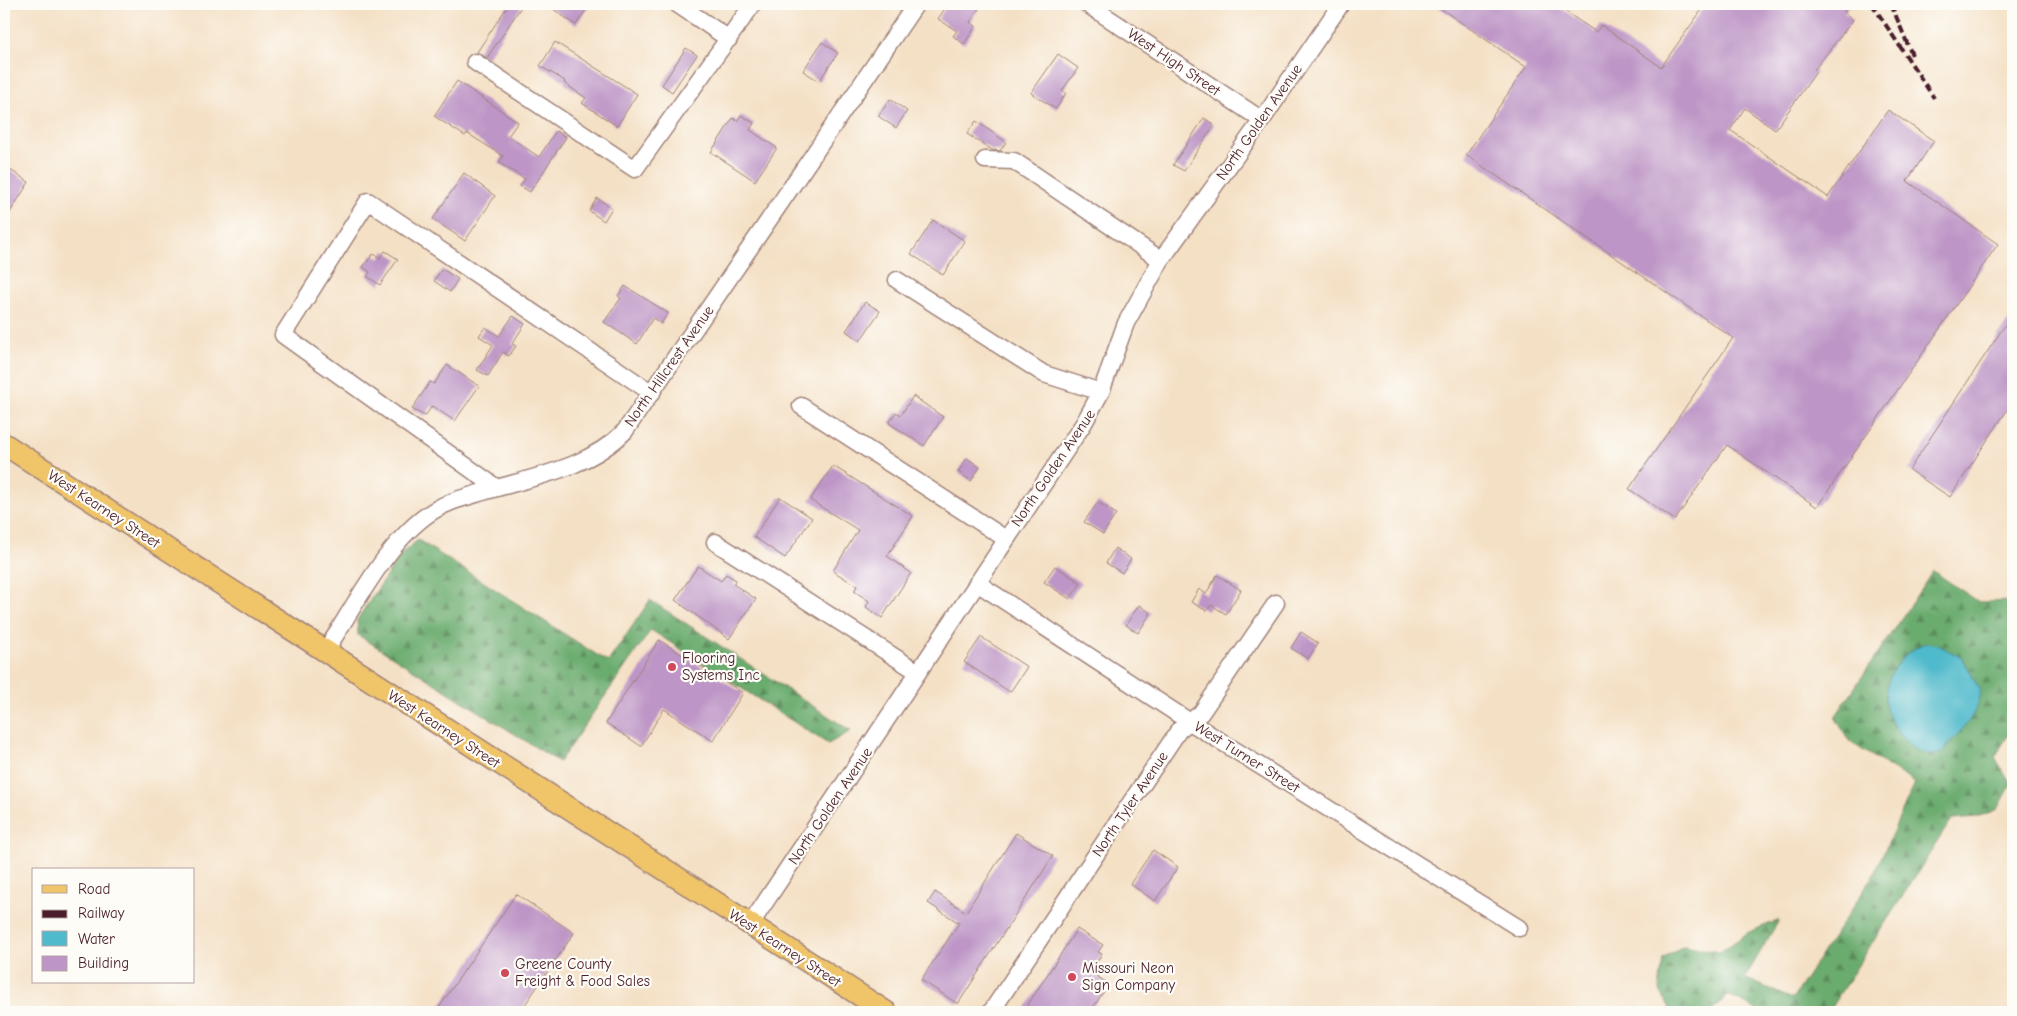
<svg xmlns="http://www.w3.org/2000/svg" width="2017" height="1016" font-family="'Comic Neue',sans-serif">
<defs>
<pattern id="forest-firs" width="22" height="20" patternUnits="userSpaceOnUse" patternTransform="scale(1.25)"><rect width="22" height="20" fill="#6bac6e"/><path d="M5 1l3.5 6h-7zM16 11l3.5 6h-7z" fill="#5a8b5b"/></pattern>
</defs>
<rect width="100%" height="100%" fill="#fdfcf7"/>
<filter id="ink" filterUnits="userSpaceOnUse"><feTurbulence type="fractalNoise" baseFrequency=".02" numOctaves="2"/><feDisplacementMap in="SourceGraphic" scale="10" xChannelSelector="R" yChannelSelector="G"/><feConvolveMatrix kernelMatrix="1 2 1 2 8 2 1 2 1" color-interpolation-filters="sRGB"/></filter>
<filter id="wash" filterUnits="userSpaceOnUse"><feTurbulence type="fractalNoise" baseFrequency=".0096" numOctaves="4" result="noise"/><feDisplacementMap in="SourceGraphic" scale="20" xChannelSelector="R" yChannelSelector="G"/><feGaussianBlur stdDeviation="1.12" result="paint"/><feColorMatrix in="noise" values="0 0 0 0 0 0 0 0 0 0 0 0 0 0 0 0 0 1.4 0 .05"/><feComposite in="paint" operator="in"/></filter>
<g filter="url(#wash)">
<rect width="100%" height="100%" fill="#f4e0c5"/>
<path fill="url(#forest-firs)" stroke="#5a664c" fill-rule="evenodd" d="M 418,540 L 608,662 L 650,600 L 851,731 L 828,744 L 651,630 L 559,762 L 358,635 L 357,620 L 366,606 L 403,552 Z
M 1933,571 L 1979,602 L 2013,601 L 2013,727 L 1995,757 L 2011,785 L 1998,809 L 1977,817 L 1952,819 L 1828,1012 L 1761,1012 L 1728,995 L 1711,1012 L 1672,1012 L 1659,989 L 1663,959 L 1683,946 L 1720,952 L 1749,932 L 1779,920 L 1745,978 L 1792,999 L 1872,878 L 1915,783 L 1850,742 L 1835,717 ZM 1963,658 L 1970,674 L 1952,740 L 1940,754 Z"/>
<path fill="#4fbacb" stroke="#4c6c7b" d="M 1925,643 L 1938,645 L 1963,658 L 1981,693 C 1977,712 1968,724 1954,738 C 1949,742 1944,752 1938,754 C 1917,761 1889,726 1886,707 C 1881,680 1901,652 1925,643 Z"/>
<g id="blocks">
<path fill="#bd95c6" d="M 509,4 L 523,4 L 487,58 L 477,52 Z
M 546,4 L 590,4 L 576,25 Z
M 948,4 L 982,4 L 970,22 L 976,26 L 964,44 L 953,36 L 957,31 L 938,19 Z
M 1434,4 L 1554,4 L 1596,32 L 1601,25 L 1661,67 L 1706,4 L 1850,4 L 1844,12 L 1853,20 L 1814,70 L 1816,72 L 1775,130 L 1745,108 L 1730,130 L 1828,197 L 1888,110 L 1934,141 L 1907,181 L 1998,244 L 1817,507 L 1727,445 L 1675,520 L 1629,489 L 1733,338 L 1466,155 L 1526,67 Z
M 555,42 L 637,94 L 617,126 L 582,103 L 586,98 L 564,83 L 565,81 L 540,66 Z
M 822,42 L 838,53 L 819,81 L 803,71 Z
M 686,48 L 697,55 L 672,92 L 662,85 Z
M 1058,54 L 1078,68 L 1062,91 L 1066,93 L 1056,109 L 1031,93 Z
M 457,81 L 518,122 L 508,136 L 539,157 L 556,131 L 566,137 L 530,192 L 520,186 L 525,179 L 499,163 L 503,156 L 467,133 L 465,136 L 434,116 Z
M 890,99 L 907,111 L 896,128 L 878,116 Z
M 741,115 L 754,123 L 750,130 L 777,148 L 755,181 L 711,152 L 733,118 L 737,121 Z
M 1204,118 L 1214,125 L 1184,171 L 1173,165 Z
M 976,121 L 1006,142 L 1000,151 L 992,150 L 967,134 Z
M 4,166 L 29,182 L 4,222 Z
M 464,173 L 495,196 L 465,241 L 433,219 Z
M 597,198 L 612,208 L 604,221 L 589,211 Z
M 933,220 L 965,241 L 943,275 L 911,254 Z
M 385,251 L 398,259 L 380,285 L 367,276 L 370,272 L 363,267 L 373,254 L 380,258 Z
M 442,269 L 458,279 L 450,292 L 434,281 Z
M 625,286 L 668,313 L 661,324 L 653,318 L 637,344 L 604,322 L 621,298 L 618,296 Z
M 865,302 L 880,311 L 860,341 L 846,331 Z
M 2013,313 L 2013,401 L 1950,497 L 1909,470 Z
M 513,316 L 525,324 L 512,344 L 516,346 L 509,356 L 503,352 L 488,376 L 477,370 L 493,345 L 479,336 L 485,327 L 499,336 Z
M 447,365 L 479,386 L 455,421 L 432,406 L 425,416 L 412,409 L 430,382 L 434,384 Z
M 913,396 L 943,417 L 924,446 L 889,423 L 896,412 L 901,415 Z
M 967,458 L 980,467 L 971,481 L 958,472 Z
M 833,466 L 913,516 L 887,556 L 911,573 L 882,618 L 866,607 L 869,601 L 854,591 L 857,586 L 833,571 L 858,530 L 810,500 Z
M 780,497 L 812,518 L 785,558 L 754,537 Z
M 1098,502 L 1116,514 L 1103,534 L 1084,522 Z
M 1115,548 L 1131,559 L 1122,573 L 1106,563 Z
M 698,566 L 721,581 L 726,574 L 736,580 L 733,584 L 756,599 L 729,639 L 675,600 Z
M 1055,566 L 1081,583 L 1070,599 L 1044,582 Z
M 1217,575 L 1241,590 L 1226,614 L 1211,605 L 1207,611 L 1191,602 L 1199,589 L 1206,594 Z
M 1139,605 L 1151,613 L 1138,633 L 1126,625 Z
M 1301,632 L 1318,643 L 1308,659 L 1291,648 Z
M 981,637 L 1027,667 L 1010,692 L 964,662 Z
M 659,640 L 743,693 L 713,741 L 664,709 L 641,746 L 606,723 Z
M 1016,833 L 1053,856 L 958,1004 L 921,980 L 959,923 L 928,903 L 935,892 L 966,912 Z
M 1153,850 L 1178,867 L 1155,901 L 1130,884 Z
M 516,894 L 574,933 L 520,1012 L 436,1012 Z
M 1077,929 L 1103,945 L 1098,952 L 1102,954 L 1090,972 L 1109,984 L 1090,1012 L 1023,1012 Z"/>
</g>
</g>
<g filter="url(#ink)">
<use href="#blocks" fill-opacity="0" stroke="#9f8078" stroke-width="1"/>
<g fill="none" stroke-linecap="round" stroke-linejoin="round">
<g stroke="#9f8078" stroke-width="19">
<path id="minor" d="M 677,4 L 729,39
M 1087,4 L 1262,120
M 475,62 L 635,169 L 753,4
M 985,160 L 1014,161 L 1161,260
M 897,280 L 1044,374 L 1101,392
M 801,406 L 1006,539
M 497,488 L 283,335 L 368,201 L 652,393
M 715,542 L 918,672
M 977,583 L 1190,722 L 1519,928
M 325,652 C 354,607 388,539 433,511 C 449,501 466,497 483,492 C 532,477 588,469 625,431 L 916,4
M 750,925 L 1084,423 L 1101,392 L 1126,323 L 1161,260 L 1262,120 L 1341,4
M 991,1012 L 1179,730 L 1201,713 L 1276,603"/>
</g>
<g stroke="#9f8078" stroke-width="24">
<path id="major" d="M 4,444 L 886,1012"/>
</g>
<use href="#minor" stroke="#fff" stroke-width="16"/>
<use href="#major" stroke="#f0c469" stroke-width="21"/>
<path stroke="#4a1f2b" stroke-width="4" stroke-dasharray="8 4" stroke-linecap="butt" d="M 1872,4 L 1934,98
M 1891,4 L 1912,55"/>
</g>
</g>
<g fill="#d1495b" stroke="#fdfcf7" stroke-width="2">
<circle cx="672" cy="667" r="5"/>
<circle cx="505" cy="973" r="5"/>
<circle cx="1072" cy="977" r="5"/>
</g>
<g text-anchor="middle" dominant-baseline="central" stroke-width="4.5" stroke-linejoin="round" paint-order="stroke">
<g font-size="15" fill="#4a1f2b" stroke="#fdfcf7">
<text transform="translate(1174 62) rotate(34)">West High Street</text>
<text transform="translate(1259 122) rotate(-55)">North Golden Avenue</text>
<text transform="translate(669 366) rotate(-55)">North Hillcrest Avenue</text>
<text transform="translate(1053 468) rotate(-56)">North Golden Avenue</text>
<text transform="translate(104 509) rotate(33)">West Kearney Street</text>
<text transform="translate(444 729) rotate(33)">West Kearney Street</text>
<text transform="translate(1247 757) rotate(32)">West Turner Street</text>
<text transform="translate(1130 804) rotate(-56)">North Tyler Avenue</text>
<text transform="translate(830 806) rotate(-56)">North Golden Avenue</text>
<text transform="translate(785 948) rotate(33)">West Kearney Street</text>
</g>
<g font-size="15" fill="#4a1f2b" stroke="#fdfcf7" text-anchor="start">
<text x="682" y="658">Flooring<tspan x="682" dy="17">Systems Inc</tspan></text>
<text x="515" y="964">Greene County<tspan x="515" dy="17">Freight &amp; Food Sales</tspan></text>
<text x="1082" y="968">Missouri Neon<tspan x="1082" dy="17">Sign Company</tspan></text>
</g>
</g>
<rect width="2017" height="1016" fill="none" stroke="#fdfcf7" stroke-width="20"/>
<rect x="32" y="868" width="162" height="115" fill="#fdfcf7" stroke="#b5a4a5"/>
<rect x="42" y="885" width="25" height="8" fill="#f0c469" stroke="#b5a4a5"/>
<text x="78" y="894" font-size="15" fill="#4a1f2b">Road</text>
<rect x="42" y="910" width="25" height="8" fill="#4a1f2b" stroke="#b5a4a5"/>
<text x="78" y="918" font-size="15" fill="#4a1f2b">Railway</text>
<rect x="42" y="931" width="25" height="15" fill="#4fbacb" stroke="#b5a4a5"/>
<text x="78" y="944" font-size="15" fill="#4a1f2b">Water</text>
<rect x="42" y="956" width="25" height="15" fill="#bd95c6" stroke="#b5a4a5"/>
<text x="78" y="968" font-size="15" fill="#4a1f2b">Building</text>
</svg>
